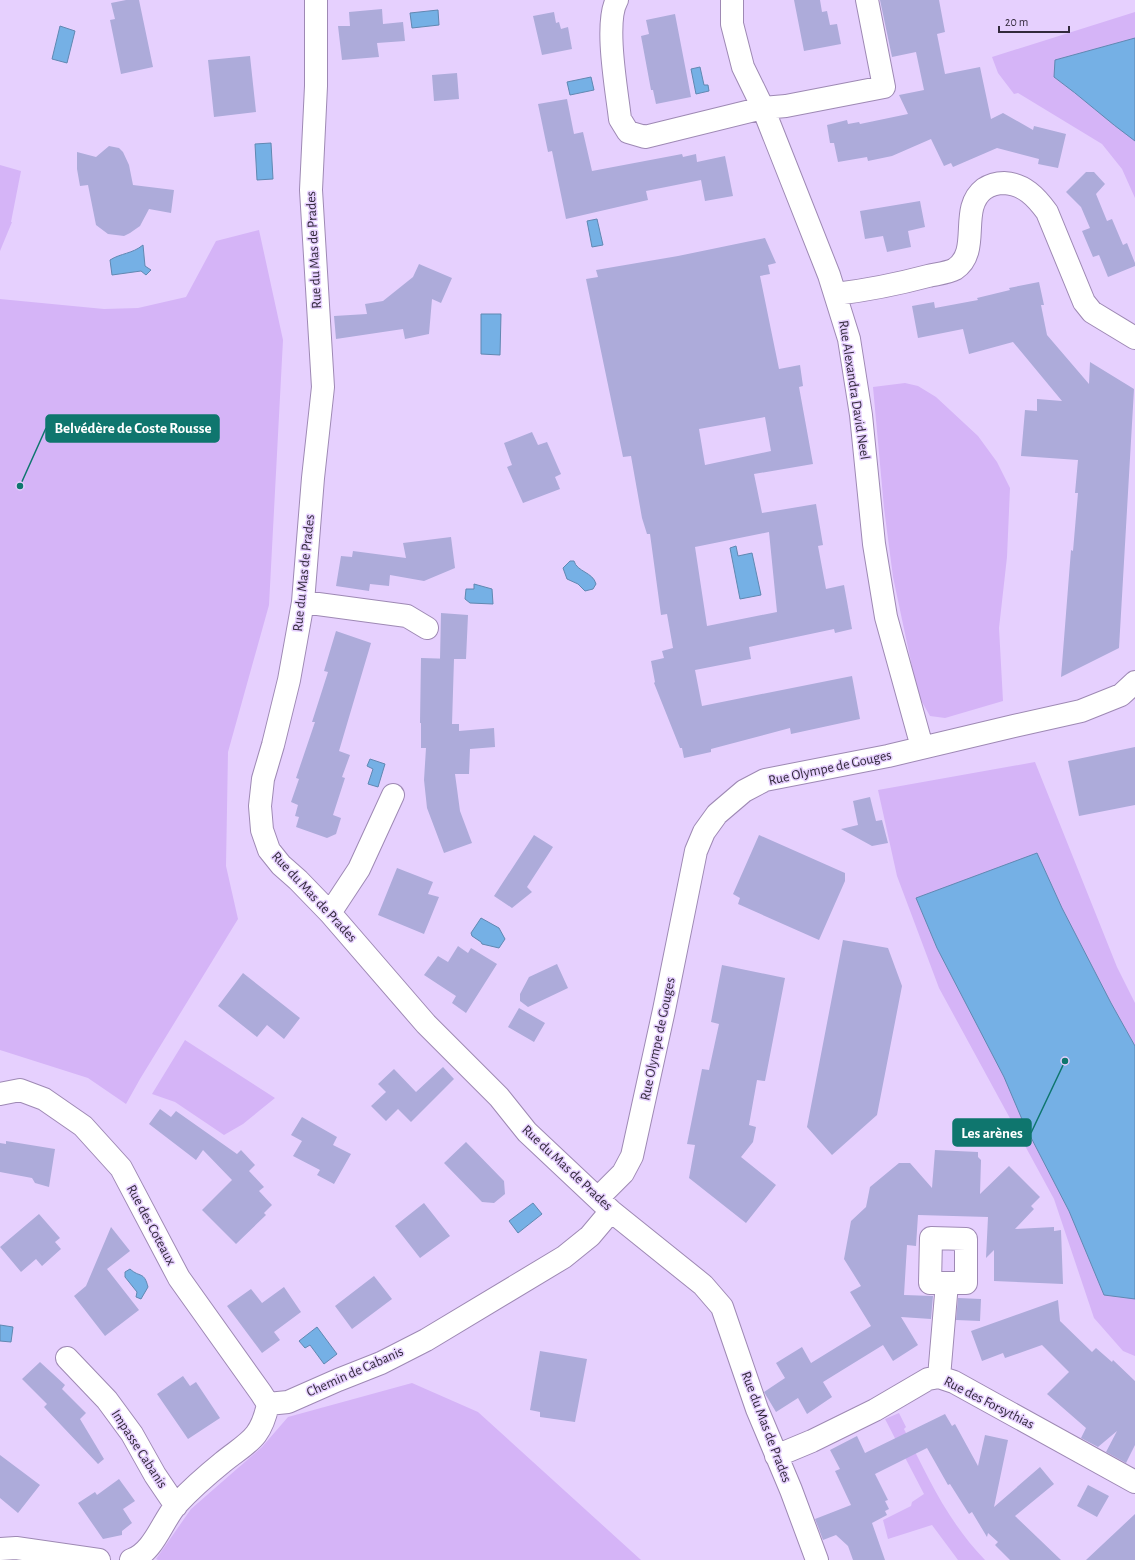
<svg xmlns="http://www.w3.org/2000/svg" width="1135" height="1560" font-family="'Alegreya Sans',sans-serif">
<rect width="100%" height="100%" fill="#e6d0fe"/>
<path fill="#d5b4f7" d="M 1135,12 L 1135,198 L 1122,169 L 1102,144 L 1018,93 L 1014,94 L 998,73 L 992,57 Z
M 0,165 L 21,171 L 11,222 L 12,222 L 0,251 Z
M 259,230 L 283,340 L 269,605 L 228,752 L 226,866 L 238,919 L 140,1079 L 126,1104 L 88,1078 L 0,1050 L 0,299 L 104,309 L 138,308 L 186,297 L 216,241 Z
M 905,383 L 918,386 L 936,397 L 978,436 L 997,462 L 1010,488 L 1007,557 L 999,628 L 1003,701 L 945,718 L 930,716 L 918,695 L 893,577 L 884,508 L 873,387 Z
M 1035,762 L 1117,967 L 1135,1003 L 1135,1356 L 1123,1351 L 1094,1318 L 1054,1199 L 939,988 L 897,876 L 878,790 Z
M 185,1040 L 275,1098 L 243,1124 L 224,1135 L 175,1102 L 152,1094 Z
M 412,1383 L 478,1412 L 641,1560 L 158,1560 L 156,1559 L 191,1509 L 262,1447 L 288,1417 Z
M 899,1413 L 906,1427 L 904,1429 C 927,1476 948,1522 985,1560 L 958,1560 L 932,1525 L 888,1539 L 883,1520 L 911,1506 L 912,1502 L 924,1494 L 885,1419 Z"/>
<path fill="#75b0e5" stroke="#6188b2" d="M 438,10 L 439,25 L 412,28 L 410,13 Z
M 60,26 L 75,31 L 67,63 L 52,59 Z
M 1135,38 L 1135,141 C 1107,121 1082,97 1054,77 L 1055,60 Z
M 700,67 L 704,85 L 708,85 L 709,91 L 696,94 L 691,69 Z
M 591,77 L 594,90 L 570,95 L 567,82 Z
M 271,143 L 273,179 L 257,180 L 255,144 Z
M 597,219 L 603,245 L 592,247 L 587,221 Z
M 143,245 L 145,266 L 151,270 L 146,275 L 141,271 L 112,275 L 110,260 C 121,253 132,254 143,245 Z
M 481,314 L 501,314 L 500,355 L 481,354 Z
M 736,546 L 738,556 L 752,553 L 761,595 L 740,599 L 730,548 Z
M 570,561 L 574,561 C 577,572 593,572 596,584 L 593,589 L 585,591 L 578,584 L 567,579 L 563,568 Z
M 474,584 L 492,589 L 493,604 L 470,603 L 465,599 L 466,589 L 474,589 Z
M 370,759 L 385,764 L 378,787 L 368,784 L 373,769 L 367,766 Z
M 1037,853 L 1062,908 L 1111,1003 L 1135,1046 L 1135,1299 L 1104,1295 L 1069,1211 L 1024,1124 L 1004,1077 L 937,948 L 916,898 Z
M 481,918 L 499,928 L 505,939 L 499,948 L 482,944 L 481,942 L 472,936 L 471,933 Z
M 533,1203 L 542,1214 L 518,1233 L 509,1221 Z
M 130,1269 C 140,1278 144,1271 148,1287 L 141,1299 L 136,1297 L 137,1292 L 125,1277 L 125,1272 Z
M 0,1325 L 13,1327 L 11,1342 L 0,1341 Z
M 317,1327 L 337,1354 L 324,1364 L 310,1345 L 305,1348 L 299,1341 Z"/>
<path fill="#adabda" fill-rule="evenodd" d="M 126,0 L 139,0 L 153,67 L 121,74 L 110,20 L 115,19 L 111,3 Z
M 794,0 L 820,0 L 822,12 L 827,11 L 830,25 L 837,24 L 841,44 L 804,51 Z
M 880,0 L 939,0 L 945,32 L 937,34 L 945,74 L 980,67 L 991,119 L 1003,113 L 1033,130 L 1034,126 L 1066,134 L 1058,168 L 1038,164 L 1039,159 L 997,148 L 953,167 L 951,163 L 944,166 L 931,139 L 892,156 L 868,161 L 867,157 L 838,162 L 834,143 L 830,143 L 827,125 L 847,120 L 848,124 L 859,122 L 860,124 L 908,114 L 899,95 L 924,90 L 916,52 L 892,57 Z
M 382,9 L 383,24 L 403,22 L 405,41 L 377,43 L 379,57 L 342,60 L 338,26 L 350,26 L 349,12 Z
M 554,12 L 556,23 L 559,22 L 561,29 L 568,27 L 572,49 L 542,55 L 533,16 Z
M 675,14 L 691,97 L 656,104 L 653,90 L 651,90 L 641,36 L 649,34 L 646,20 Z
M 250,56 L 256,112 L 214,117 L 208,60 Z
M 457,73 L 459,99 L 434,101 L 432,75 Z
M 567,99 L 574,134 L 583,132 L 592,171 L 682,154 L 683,157 L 696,154 L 697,162 L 725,156 L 733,196 L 705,201 L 701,180 L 646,191 L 648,200 L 566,219 L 552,151 L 548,152 L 538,104 Z
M 109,146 L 119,148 L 123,152 L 129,165 L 133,185 L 174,190 L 171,213 L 149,209 L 140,226 L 130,233 L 124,236 L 108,234 L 96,225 L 88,185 L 80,186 L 77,169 L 77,152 L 96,157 Z
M 1086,172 L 1094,172 L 1105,184 L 1096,194 L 1107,221 L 1112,219 L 1123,245 L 1127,243 L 1135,263 L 1135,266 L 1108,277 L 1099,255 L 1093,257 L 1082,231 L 1090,228 L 1081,207 L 1066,192 Z
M 920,201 L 925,227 L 908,231 L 911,247 L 887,252 L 883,236 L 865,239 L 860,211 Z
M 765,238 L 776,263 L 768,265 L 770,274 L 760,276 L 779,369 L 800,365 L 803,386 L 799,387 L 813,464 L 754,474 L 762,513 L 816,504 L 823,545 L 818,546 L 826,589 L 844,585 L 852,629 L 835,633 L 834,629 L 749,647 L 751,659 L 695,670 L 702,706 L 852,676 L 860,719 L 791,734 L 790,728 L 711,749 L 711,752 L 684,758 L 682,748 L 680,748 L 654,683 L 655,682 L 651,661 L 664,658 L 662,651 L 673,648 L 667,614 L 661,615 L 650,534 L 647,534 L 642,518 L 631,456 L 623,457 L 586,279 L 598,277 L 596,270 L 678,256 ZM 765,417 L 771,451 L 705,465 L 699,429 ZM 769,532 L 777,612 L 707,626 L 695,547 Z
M 419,264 L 452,278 L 441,303 L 432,299 L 429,334 L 405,339 L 403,329 L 336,339 L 334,316 L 367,314 L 365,304 L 383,301 L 413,277 Z
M 1039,282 L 1044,305 L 1041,305 L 1047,335 L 1089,384 L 1090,362 L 1134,389 L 1119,648 L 1061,677 L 1071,550 L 1073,551 L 1078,493 L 1075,493 L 1078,460 L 1021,456 L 1025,410 L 1037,411 L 1037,399 L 1062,401 L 1013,342 L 969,354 L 963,329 L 918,338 L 912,306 L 934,302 L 935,308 L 978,300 L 977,298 L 1010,290 L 1009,288 Z
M 532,432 L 538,445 L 547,442 L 561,474 L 555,477 L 560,489 L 523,503 L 507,467 L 512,465 L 504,443 Z
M 451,537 L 455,568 L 424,581 L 390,575 L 389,586 L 370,584 L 369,591 L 336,586 L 341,556 L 352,557 L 353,551 L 406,558 L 403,543 Z
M 441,613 L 468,615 L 466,659 L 440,659 Z
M 336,631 L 371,643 L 339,751 L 350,755 L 342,777 L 345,778 L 333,815 L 341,818 L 336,834 L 327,838 L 296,827 L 299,817 L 295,816 L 298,805 L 291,802 L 299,779 L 296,778 L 315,722 L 312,722 L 328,672 L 324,671 Z
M 421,658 L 454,659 L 452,724 L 459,724 L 459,731 L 494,728 L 495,747 L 470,749 L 469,774 L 455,774 L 460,811 L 472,843 L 444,853 L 427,808 L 424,780 L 426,748 L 421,748 L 421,723 L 420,723 Z
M 1135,747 L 1135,805 L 1079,816 L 1068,761 Z
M 870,797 L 876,821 L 882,820 L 888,843 L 872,846 L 841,829 L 858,825 L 853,801 Z
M 534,835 L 553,847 L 527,887 L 532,892 L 512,908 L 494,896 Z
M 759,835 L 845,873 L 845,881 L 819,940 L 738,904 L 740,898 L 733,894 Z
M 397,868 L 433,882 L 428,894 L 439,897 L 424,934 L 378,915 Z
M 843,940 L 888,948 L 902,986 L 877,1115 L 832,1155 L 807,1127 Z
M 458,946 L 468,953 L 471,948 L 497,964 L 466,1013 L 452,1003 L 456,996 L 424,975 L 438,956 L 448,962 Z
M 557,964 L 568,988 L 528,1007 L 520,1001 L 520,994 L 529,977 Z
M 722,965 L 785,978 L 765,1081 L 757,1080 L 749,1125 L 756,1127 L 753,1142 L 741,1157 L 776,1185 L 746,1223 L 689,1178 L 695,1145 L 687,1144 L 702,1069 L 709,1070 L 719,1024 L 711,1022 Z
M 243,973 L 300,1018 L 284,1039 L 267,1025 L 257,1037 L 218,1006 Z
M 519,1008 L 545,1023 L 534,1042 L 508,1027 Z
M 443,1067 L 454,1079 L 411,1122 L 398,1109 L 386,1121 L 371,1106 L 386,1092 L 378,1084 L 394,1069 L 416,1092 Z
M 160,1109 L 171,1117 L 176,1111 L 237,1154 L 241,1150 L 255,1165 L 249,1171 L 264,1187 L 259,1191 L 272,1205 L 264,1213 L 266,1215 L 236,1244 L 202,1210 L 232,1180 L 203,1150 L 196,1160 L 149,1124 Z
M 302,1117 L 337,1137 L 333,1145 L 351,1154 L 334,1184 L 317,1175 L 320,1170 L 293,1156 L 302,1141 L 291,1135 Z
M 6,1141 L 55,1149 L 49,1187 L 35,1183 L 32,1178 L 0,1172 L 0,1143 L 6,1144 Z
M 466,1142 L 504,1181 L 505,1194 L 494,1203 L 482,1202 L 444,1163 Z
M 935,1150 L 978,1152 L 978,1157 L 981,1160 L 980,1194 L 1009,1166 L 1040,1197 L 1031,1206 L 1034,1209 L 1015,1229 L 1054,1227 L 1054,1231 L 1061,1230 L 1063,1284 L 994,1281 L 994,1250 L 986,1258 L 988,1217 L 918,1215 L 916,1246 L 907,1245 L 904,1295 L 933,1296 L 931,1319 L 901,1317 L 918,1345 L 893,1361 L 883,1345 L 823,1382 L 832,1397 L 807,1414 L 798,1398 L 776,1412 L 764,1392 L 785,1378 L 776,1363 L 802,1347 L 811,1363 L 871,1326 L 850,1292 L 861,1286 L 844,1259 L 851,1221 L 866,1207 L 870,1187 L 899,1163 L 910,1163 L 932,1188 Z
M 424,1203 L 450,1236 L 420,1258 L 395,1226 Z
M 39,1214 L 60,1238 L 55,1242 L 61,1249 L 42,1266 L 36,1259 L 21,1272 L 0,1247 Z
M 111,1227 L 130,1251 L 107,1269 L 139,1310 L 105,1336 L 74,1296 L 86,1286 Z
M 374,1276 L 392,1299 L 352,1329 L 335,1306 Z
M 284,1287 L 301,1312 L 274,1332 L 280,1340 L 262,1353 L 227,1306 L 251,1289 L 262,1303 Z
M 958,1298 L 981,1299 L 980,1321 L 956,1320 Z
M 1058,1300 L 1060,1321 L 1092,1352 L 1096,1348 L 1112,1362 L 1113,1360 L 1135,1381 L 1135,1445 L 1126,1463 L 1106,1452 L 1117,1431 L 1098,1447 L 1081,1438 L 1086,1428 L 1047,1394 L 1069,1372 L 1042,1345 L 1005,1358 L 1003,1353 L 982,1361 L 971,1331 Z
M 540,1351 L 587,1359 L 575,1422 L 540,1417 L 540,1412 L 530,1410 Z
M 40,1362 L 65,1385 L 62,1389 L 86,1413 L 80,1419 L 104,1459 L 98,1464 L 44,1407 L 47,1404 L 22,1379 Z
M 183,1376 L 190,1386 L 196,1382 L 220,1418 L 188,1439 L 157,1394 Z
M 945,1414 L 952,1426 L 955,1424 L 978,1466 L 985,1435 L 1008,1440 L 994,1507 L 1040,1467 L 1054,1484 L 1015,1516 L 1061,1560 L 1010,1560 L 995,1545 L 998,1542 L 988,1533 L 987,1537 L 972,1512 L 969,1514 L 950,1484 L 948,1485 L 927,1448 L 875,1474 L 888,1500 L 885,1501 L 889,1509 L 885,1511 L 887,1515 L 872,1523 L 885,1560 L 853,1560 L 848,1546 L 836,1535 L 823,1540 L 815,1519 L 851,1505 L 835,1471 L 840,1469 L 830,1450 L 857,1436 L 865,1453 Z
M 0,1455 L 40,1485 L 18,1513 L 0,1498 Z
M 119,1479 L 135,1501 L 123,1509 L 132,1523 L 122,1531 L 122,1535 L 103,1539 L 78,1503 L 95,1492 L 97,1495 Z
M 1088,1485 L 1109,1496 L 1097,1517 L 1077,1506 Z
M 1135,1514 L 1135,1560 L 1086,1560 Z"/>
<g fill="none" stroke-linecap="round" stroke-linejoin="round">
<g stroke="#9e89b4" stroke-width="24">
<path id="street" d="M 316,0 L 316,86 L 311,190 L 323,387 L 313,478 L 303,602 L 289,680 L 273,745 L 263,779 L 260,806 L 262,830 L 269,850 L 281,865 L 298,880 L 330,913 L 426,1024 L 499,1097 L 527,1132 L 611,1211 L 703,1285 L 722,1307 L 757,1409 L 791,1490 L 817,1560
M 617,0 C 604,22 617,92 620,119 L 628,132 L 645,137 L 763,108 L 786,106 L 884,87 L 867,0
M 732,0 L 732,24 L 743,67 L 763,108 L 829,275 L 849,339 L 861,415 L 874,544 L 886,617 L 922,747
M 836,294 C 868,290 898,284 928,276 C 936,274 948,273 955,269 C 982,251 958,209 984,189 C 990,185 997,183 1004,183 C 1024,184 1036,197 1047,212 L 1084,302 L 1092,312 L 1135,338
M 303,602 L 407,616 L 427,628
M 330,913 L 359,869 L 393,795
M 0,1094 L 20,1090 L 44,1099 L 83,1126 L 121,1168 L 179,1278 L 261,1393 L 268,1404
M 598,1198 L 623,1173 L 632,1156 L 664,1010 L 696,851 L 704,832 L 717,814 L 744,791 L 765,780 L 888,756 L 1014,726 L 1081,711 L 1121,695 L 1135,682
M 67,1358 L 107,1400 L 132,1434 L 155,1475 L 176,1506
M 939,1377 L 947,1283 L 966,1283 L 966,1239 L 931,1238 L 930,1283 L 947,1283
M 268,1404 L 288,1402 L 338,1380 L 381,1363 L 426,1340 L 564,1257 L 590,1236 L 611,1211
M 776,1456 L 812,1441 L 875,1410 L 928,1379 L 939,1377 L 954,1382 L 1135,1482
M 0,1549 L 16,1548 L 99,1560
M 131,1560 C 154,1552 162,1521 177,1504 C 191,1489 207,1475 223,1462 C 248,1442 261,1439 268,1404"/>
</g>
<use href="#street" stroke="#fff" stroke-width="22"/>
</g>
<g text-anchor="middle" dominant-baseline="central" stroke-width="3" stroke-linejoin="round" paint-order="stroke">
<g font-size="14" fill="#332a3c" stroke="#e6d0fe">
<text transform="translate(314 250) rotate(-93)">Rue du Mas de Prades</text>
<text transform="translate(854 390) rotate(81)">Rue Alexandra David Neel</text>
<text transform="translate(304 573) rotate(-84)">Rue du Mas de Prades</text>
<text transform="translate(830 768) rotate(-12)">Rue Olympe de Gouges</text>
<text transform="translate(314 897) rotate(47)">Rue du Mas de Prades</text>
<text transform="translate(658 1039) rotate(-78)">Rue Olympe de Gouges</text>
<text transform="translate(567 1168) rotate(43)">Rue du Mas de Prades</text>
<text transform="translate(151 1225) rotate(62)">Rue des Coteaux</text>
<text transform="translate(355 1372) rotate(-24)">Chemin de Cabanis</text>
<text transform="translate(989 1403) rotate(27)">Rue des Forsythias</text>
<text transform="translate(766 1427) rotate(69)">Rue du Mas de Prades</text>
<text transform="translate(139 1449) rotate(57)">Impasse Cabanis</text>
</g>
</g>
<path fill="none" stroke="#0f766e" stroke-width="1.5" d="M20 486L46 428M1065 1061L1031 1133"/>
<g fill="#0f766e" stroke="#e6d0fe" stroke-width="1.5">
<circle cx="20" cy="486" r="4"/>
<circle cx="1065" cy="1061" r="4"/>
</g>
<g fill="#0f766e" stroke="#0f766e" stroke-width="1.5">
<rect x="46" y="415" width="173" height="27" rx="4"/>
<rect x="953" y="1119" width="78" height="27" rx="4"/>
</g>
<g font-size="15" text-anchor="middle" font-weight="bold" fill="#fff">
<text x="133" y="433">Belvédère de Coste Rousse</text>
<text x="992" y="1138">Les arènes</text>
</g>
<path d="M999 26v6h70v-6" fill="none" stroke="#332a3c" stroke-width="2"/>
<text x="1005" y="26" font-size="12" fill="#332a3c" stroke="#e6d0fe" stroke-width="3" paint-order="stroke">20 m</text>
</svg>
